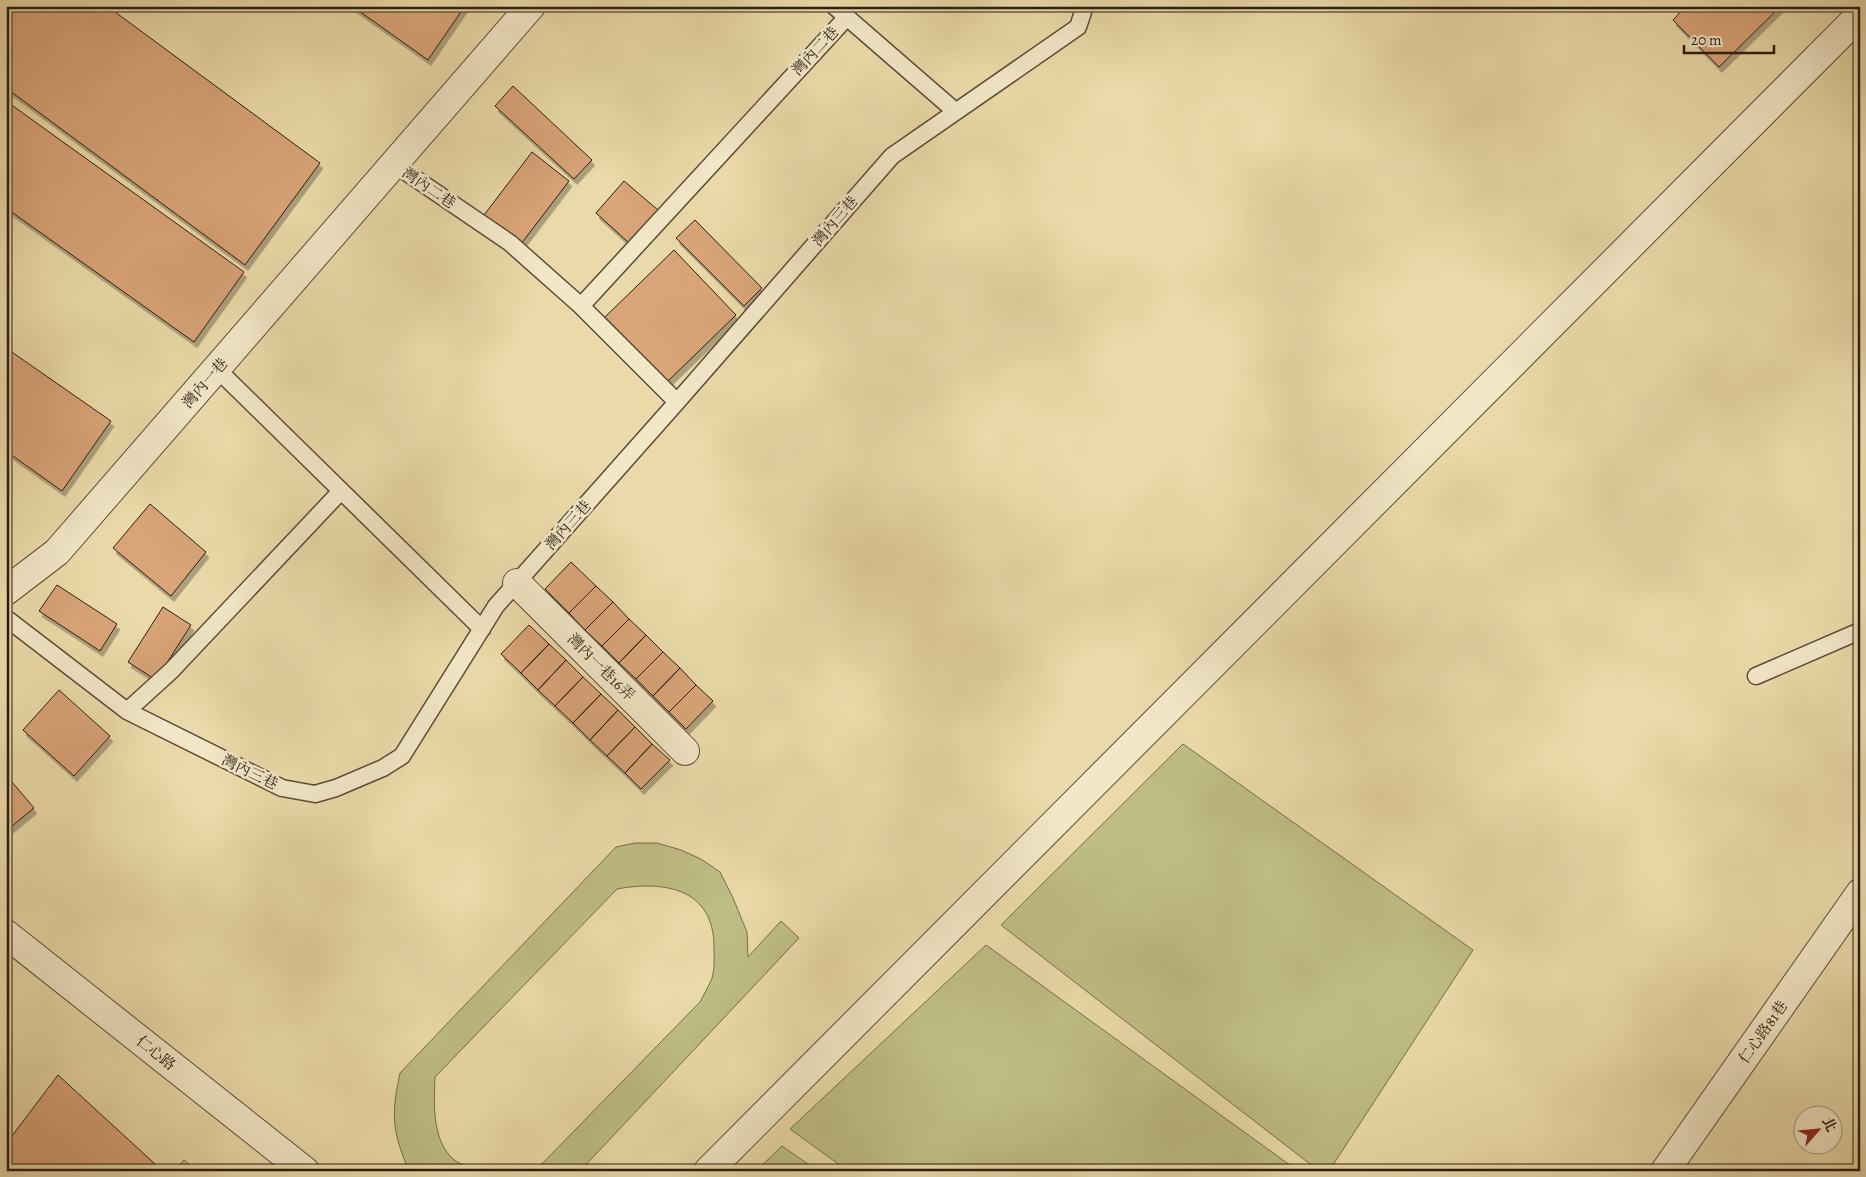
<svg xmlns="http://www.w3.org/2000/svg" width="1866" height="1177" font-family="Alegreya,'Noto Serif TC',serif">
<defs>
<filter id="shadow"><feDropShadow dx="3" dy="5.5" stdDeviation="0" flood-color="#0004"/></filter>
</defs>
<rect width="100%" height="100%" fill="#ebdaa9"/>
<filter id="stains"><feTurbulence type="fractalNoise" baseFrequency=".004" numOctaves="4"/><feColorMatrix values="0 0 0 0 .2 0 0 0 0 .09 0 0 0 0 .02 0 0 0 .5 -.17"/></filter>
<radialGradient id="worn" r=".72"><stop offset=".6" stop-color="#630" stop-opacity="0"/><stop offset="1" stop-color="#630" stop-opacity=".3"/></radialGradient>
<path fill="#bebd84" stroke="#746d4c" d="M 1183,744 L 1473,950 L 1329,1171 L 1319,1171 L 1001,925 Z
M 635,843 L 657,843 L 681,850 L 701,859 L 720,872 L 733,898 L 747,932 L 748,957 L 781,921 L 799,938 L 580,1171 L 535,1171 L 700,1002 C 704,994 709,986 712,978 C 715,968 714,957 714,947 C 714,889 665,880 617,889 L 435,1077 C 434,1102 432,1136 450,1156 C 457,1164 471,1168 481,1171 L 409,1171 C 392,1131 391,1115 400,1073 L 616,847 Z
M 986,945 L 1298,1171 L 848,1171 L 790,1129 Z
M 782,1146 L 818,1171 L 756,1171 Z
M 184,1160 L 197,1171 L 174,1171 Z"/>
<path fill="#d8a478" stroke="#2b1d13" filter="url(#shadow)" d="M 6,6 L 107,6 L 320,163 L 245,265 L 6,88 Z
M 352,6 L 465,6 L 428,60 Z
M 1686,6 L 1781,6 L 1719,67 L 1673,20 Z
M 513,86 L 592,160 L 574,179 L 495,106 Z
M 6,101 L 244,272 L 194,342 L 6,208 Z
M 532,152 L 569,181 L 518,248 L 481,219 Z
M 624,181 L 658,210 L 629,243 L 596,213 Z
M 695,220 L 762,288 L 744,306 L 676,238 Z
M 674,250 L 736,315 L 667,382 L 605,317 Z
M 6,348 L 111,421 L 62,491 L 6,451 Z
M 150,504 L 206,552 L 171,596 L 113,548 Z
M 571,562 L 596,586 L 569,613 L 545,589 Z
M 57,585 L 117,624 L 100,651 L 39,611 Z
M 596,586 L 613,602 L 585,630 L 569,613 Z
M 613,602 L 629,619 L 602,646 L 585,630 Z
M 163,607 L 191,625 L 156,680 L 128,662 Z
M 629,619 L 646,635 L 619,663 L 602,646 Z
M 529,625 L 549,644 L 521,673 L 501,654 Z
M 646,635 L 663,652 L 636,679 L 619,663 Z
M 549,644 L 566,660 L 538,690 L 521,673 Z
M 663,652 L 680,668 L 653,696 L 636,679 Z
M 566,660 L 583,677 L 555,706 L 538,690 Z
M 680,668 L 696,685 L 669,712 L 653,696 Z
M 583,677 L 601,694 L 573,723 L 555,706 Z
M 696,685 L 713,701 L 686,729 L 669,712 Z
M 59,690 L 110,736 L 74,776 L 23,730 Z
M 601,694 L 618,710 L 590,740 L 573,723 Z
M 618,710 L 635,727 L 607,756 L 590,740 Z
M 635,727 L 652,744 L 625,773 L 607,756 Z
M 652,744 L 670,760 L 641,789 L 625,773 Z
M 6,775 L 34,808 L 6,831 Z
M 58,1075 L 155,1164 L 149,1171 L 6,1171 L 6,1144 Z"/>
<g fill="none" stroke-linecap="round" stroke-linejoin="round">
<g stroke="#5b4c38" stroke-width="19">
<path id="service" d="M 834,6 L 955,111
M 394,164 L 510,243 L 581,306 L 677,402
M 581,306 L 847,17
M 217,369 L 482,629
M 6,618 L 127,711 L 282,788 L 315,794 L 336,788 L 383,768 L 402,756 L 496,606 L 677,402 L 892,156 L 1078,27 L 1085,6
M 1756,676 L 1860,631
M 127,711 L 171,671 L 341,491"/>
</g>
<g stroke="#5b4c38" stroke-width="30">
<path id="minor" d="M 517,583 L 685,751
M 6,591 L 57,552 L 531,6
M 708,1171 L 1860,15
M 1665,1171 L 1860,893"/>
</g>
<g stroke="#5b4c38" stroke-width="30">
<path id="tertiary" d="M 6,934 L 305,1171"/>
</g>
<use href="#service" stroke="#f2e7c7" stroke-width="16"/>
<use href="#minor" stroke="#f2e7c7" stroke-width="28"/>
<use href="#tertiary" stroke="#f2e7c7" stroke-width="28"/>
</g>
<g text-anchor="middle" dominant-baseline="central" stroke-width="5" stroke-linejoin="round" paint-order="stroke">
<g font-size="15" fill="#2b1d13" stroke="#f2e7c7">
<text transform="translate(815 51) rotate(-47)">灣內二巷</text>
<text transform="translate(429 188) rotate(34)">灣內二巷</text>
<text transform="translate(835 221) rotate(-49)">灣內三巷</text>
<text transform="translate(205 383) rotate(-49)">灣內一巷</text>
<text transform="translate(568 525) rotate(-48)">灣內三巷</text>
<text transform="translate(601 667) rotate(45)">灣內一巷16弄</text>
<text transform="translate(250 772) rotate(26)">灣內三巷</text>
<text transform="translate(1763 1032) rotate(-55)">仁心路81巷</text>
<text transform="translate(156 1053) rotate(38)">仁心路</text>
</g>
</g>
<rect width="1866" height="1177" fill="none" stroke="#ebdaa9" stroke-width="25"/>
<rect x="8" y="8" width="1851" height="1162" fill="none" stroke="#2b1d13" stroke-width="2.5"/>
<rect x="12" y="12" width="1841" height="1152" fill="none" stroke="#2b1d13"/>
<g transform="translate(1818 1130) rotate(63)"><circle r="24" fill="#f2e7c7" stroke="#a2967f"/>
<path d="M0-4L9 19L0 12L-9 19Z" fill="#8f2418"/>
<text y="-8" font-size="14" font-weight="bold" text-anchor="middle" fill="#2b1d13">北</text>
</g>
<path d="M1684 45v8h90v-8" fill="none" stroke="#2b1d13" stroke-width="2.5"/>
<text x="1691" y="45" font-size="15" fill="#2b1d13" stroke="#f2e7c7" stroke-width="4" paint-order="stroke">20 m</text>
<rect width="100%" height="100%" filter="url(#stains)"/>
<rect width="100%" height="100%" fill="url(#worn)"/>
</svg>
